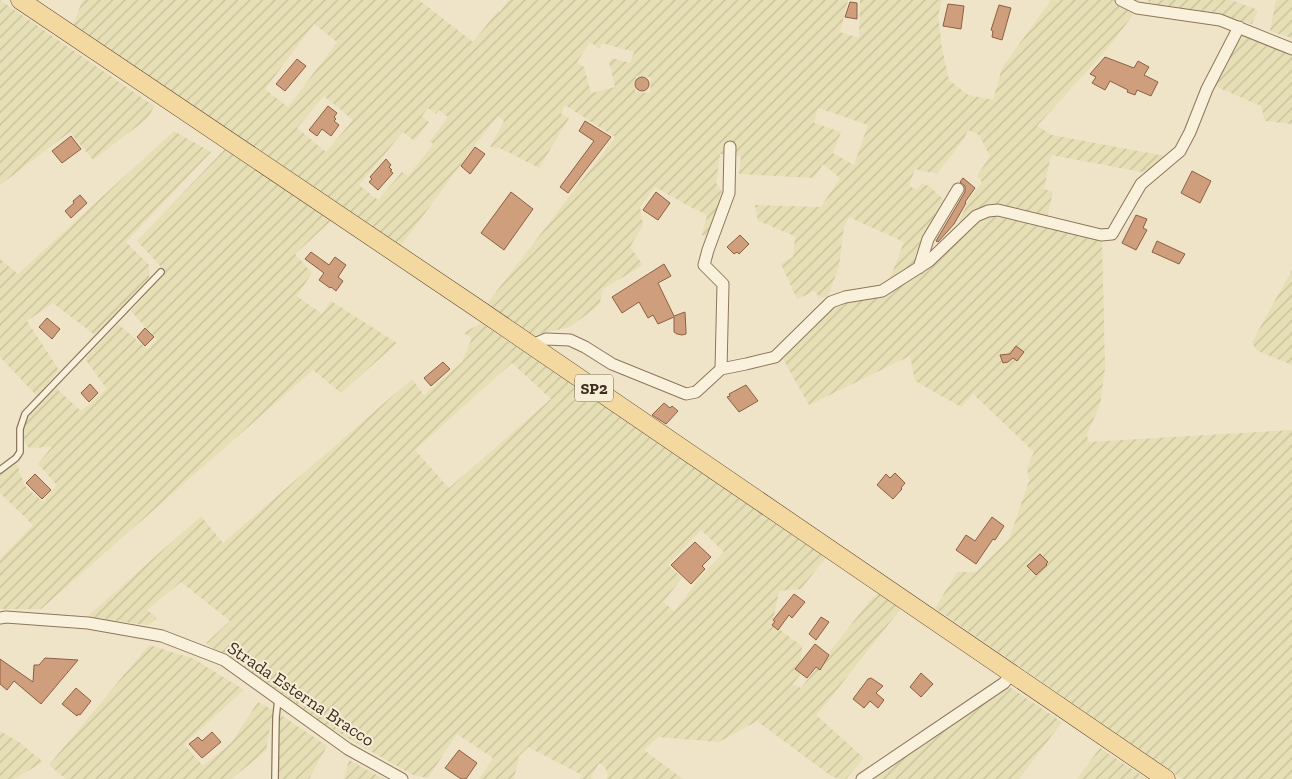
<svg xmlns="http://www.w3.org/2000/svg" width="1292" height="779" font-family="'Zilla Slab',serif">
<defs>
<pattern id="farmland-furrows" width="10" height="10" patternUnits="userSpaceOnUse" patternTransform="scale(1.25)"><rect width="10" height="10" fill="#e6deb5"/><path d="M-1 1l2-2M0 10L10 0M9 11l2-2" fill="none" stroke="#c6bf9b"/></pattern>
</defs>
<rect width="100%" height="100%" fill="#f0e4c8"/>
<path fill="url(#farmland-furrows)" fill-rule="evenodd" d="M 0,0 L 154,106 L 148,118 L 93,160 L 70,132 L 0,185 Z
M 85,0 L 419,0 L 473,42 L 498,11 L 500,12 L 508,0 L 848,0 L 840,32 L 859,38 L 860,0 L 942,0 L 938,16 L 942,48 L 949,80 L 968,95 L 993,100 L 1002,68 L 1051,0 L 1118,0 L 1138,8 L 1108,48 L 1037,126 L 1052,135 L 1165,156 L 1147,173 L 1051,155 L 1044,189 L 1053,192 L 1046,221 L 995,206 L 967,221 L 959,221 L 970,198 L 982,182 L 977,176 L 990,156 L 979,135 L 968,130 L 964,139 L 937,174 L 915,169 L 909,186 L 917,190 L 922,183 L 929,186 L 945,201 L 914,268 L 890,279 L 904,242 L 849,217 L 844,227 L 839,266 L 828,296 L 820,298 L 814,291 L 797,299 L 781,264 L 793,257 L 795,236 L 758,221 L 755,205 L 821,207 L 840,178 L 823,164 L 814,178 L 739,174 L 741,156 L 720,154 L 716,183 L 723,193 L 711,238 L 702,235 L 707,215 L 685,204 L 655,187 L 640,207 L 643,225 L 630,247 L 643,265 L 603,289 L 599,305 L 570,327 L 530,336 L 487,304 L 615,137 L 565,105 L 561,114 L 569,118 L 539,168 L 502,149 L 490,147 L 504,121 L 498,116 L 478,141 L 400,247 L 73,26 L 82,1 ZM 314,24 L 337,42 L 288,107 L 265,89 ZM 590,42 L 600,49 L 602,43 L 634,52 L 630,63 L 612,58 L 609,62 L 615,87 L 591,93 L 584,67 L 577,62 ZM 636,76 L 651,77 L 650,93 L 635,92 ZM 324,96 L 353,120 L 326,152 L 297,128 ZM 428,108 L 436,114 L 439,110 L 448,117 L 430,141 L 433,144 L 408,176 L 402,172 L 378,200 L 359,185 L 403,132 L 414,141 L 429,122 L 422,116 ZM 818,108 L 868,125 L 854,165 L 833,153 L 841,132 L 814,123 Z
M 1148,0 L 1231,0 L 1258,10 L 1252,24 L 1244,22 L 1149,3 Z
M 1276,0 L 1292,0 L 1292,38 L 1270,31 Z
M 1251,31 L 1292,45 L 1292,124 L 1265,121 L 1261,106 L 1215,86 L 1240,35 Z
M 174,131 L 211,152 L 126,242 L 149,265 L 149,279 L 95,335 L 53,303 L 27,321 L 59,370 L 37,396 L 0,357 L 0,259 L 18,274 Z
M 225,149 L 331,221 L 295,254 L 312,273 L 297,296 L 322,314 L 331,301 L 397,343 L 341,393 L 313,370 L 41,609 L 0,609 L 0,559 L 33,525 L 0,493 L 0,474 L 16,462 L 25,486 L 43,502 L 57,485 L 38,464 L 52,447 L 29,448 L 22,439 L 25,417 L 56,388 L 81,411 L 107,389 L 85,359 L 118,324 L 147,349 L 157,340 L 131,311 L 166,272 L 137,241 Z
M 991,213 L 1102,238 L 1105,367 L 1100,405 L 1087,434 L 1088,442 L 1292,430 L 1292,779 L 1182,779 L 935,608 L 957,572 L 976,572 L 1009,539 L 1029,481 L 1027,467 L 1034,452 L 973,394 L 961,407 L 915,381 L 910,356 L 809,405 L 779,352 L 839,298 L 883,293 L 967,226 Z
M 1292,270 L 1292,365 L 1256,350 L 1252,342 Z
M 481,323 L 827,556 L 801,589 L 779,591 L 772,624 L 802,646 L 801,660 L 795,668 L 801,673 L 793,684 L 801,688 L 872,598 L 878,594 L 902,607 L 825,705 L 816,715 L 864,758 L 846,779 L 839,779 L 831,776 L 757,721 L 719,742 L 658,737 L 644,750 L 683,779 L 606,779 L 608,775 L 605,767 L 599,763 L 591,777 L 593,779 L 580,779 L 582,775 L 528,747 L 519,756 L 514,779 L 479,779 L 493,758 L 457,734 L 428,778 L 413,775 L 311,717 L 206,643 L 230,621 L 181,582 L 147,610 L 157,618 L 148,625 L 87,617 L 201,516 L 223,543 L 412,379 L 424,395 L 462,362 L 472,338 L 464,333 ZM 512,363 L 551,399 L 449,488 L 415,450 ZM 701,530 L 724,552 L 694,584 L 695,585 L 674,611 L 663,602 L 682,578 L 668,565 Z
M 149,645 L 194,659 L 244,690 L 184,744 L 203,766 L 231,743 L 258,702 L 273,710 L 266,751 L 231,779 L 66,779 L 49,765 Z
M 1008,686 L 1062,722 L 1019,779 L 865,779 Z
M 281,715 L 327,746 L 309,779 L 278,779 L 278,720 Z
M 0,731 L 19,742 L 43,762 L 14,779 L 0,779 Z
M 1100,748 L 1147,779 L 1077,779 Z
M 349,760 L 384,779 L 344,779 Z"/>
<path fill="#cf9f7d" stroke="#8d5f41" d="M 850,2 L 857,3 L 857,19 L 845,17 Z
M 948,4 L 964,6 L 961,29 L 943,26 Z
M 999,5 L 1011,8 L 1002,40 L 992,37 L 993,31 L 991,30 Z
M 1105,57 L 1134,68 L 1138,61 L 1149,67 L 1144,75 L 1158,82 L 1151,96 L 1137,90 L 1135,95 L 1127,92 L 1128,90 L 1110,81 L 1105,90 L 1092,83 L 1096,77 L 1090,74 Z
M 297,59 L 306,66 L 285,91 L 276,84 Z
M635 84a7 7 0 1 1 14 0a7 7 0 1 1-14 0Z
M 328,106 L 337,113 L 334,117 L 336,119 L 334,121 L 339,125 L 331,136 L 322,129 L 317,136 L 309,130 Z
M 585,121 L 611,137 L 568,193 L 560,187 L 594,141 L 579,131 Z
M 71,136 L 81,149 L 62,163 L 52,151 Z
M 475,147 L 485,154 L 470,174 L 461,166 Z
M 386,159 L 391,165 L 389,167 L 392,170 L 390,171 L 393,173 L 378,190 L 369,182 L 372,179 L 370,177 Z
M 1192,171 L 1211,181 L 1200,203 L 1181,193 Z
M 963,178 L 975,188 L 965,202 L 966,203 L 954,224 L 938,242 L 936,241 L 965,192 L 965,186 L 960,182 Z
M 511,192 L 533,209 L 504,250 L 481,233 Z
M 656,192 L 670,203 L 658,220 L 643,210 Z
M 80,195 L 87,203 L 71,218 L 65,211 L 74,203 L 73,201 Z
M 1136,215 L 1147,219 L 1143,228 L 1147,230 L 1136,250 L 1122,243 Z
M 740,235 L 749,244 L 739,254 L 737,252 L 734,254 L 727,247 Z
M 1157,241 L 1185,254 L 1179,264 L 1152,252 Z
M 311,252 L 329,265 L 335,257 L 346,265 L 338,277 L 343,281 L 336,291 L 331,287 L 330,288 L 319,280 L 324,273 L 305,259 Z
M 664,264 L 671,276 L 658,283 L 674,316 L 685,312 L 686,331 L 686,334 L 682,335 L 677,334 L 674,332 L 674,317 L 658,324 L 653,315 L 648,318 L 639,302 L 622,313 L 612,297 Z
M 47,318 L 60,329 L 52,339 L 39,327 Z
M 145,328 L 154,337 L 145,346 L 137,337 Z
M 1016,346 L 1024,352 L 1017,361 L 1013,358 L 1008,362 L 1003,363 L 1000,355 L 1010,354 Z
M 443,362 L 450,369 L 431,386 L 424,378 Z
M 90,384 L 98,393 L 89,402 L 81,393 Z
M 746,385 L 758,401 L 739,412 L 727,397 L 730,396 L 729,394 Z
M 664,403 L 670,408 L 672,406 L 678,411 L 666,424 L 652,415 Z
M 895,473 L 905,483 L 901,488 L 902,489 L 893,499 L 877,485 L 886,474 L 890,478 Z
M 35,474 L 51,490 L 42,499 L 26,483 Z
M 992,517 L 1004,526 L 995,540 L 993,539 L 976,564 L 956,550 L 966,535 L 975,541 Z
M 695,542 L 711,557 L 702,566 L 705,569 L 691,584 L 671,565 Z
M 1040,554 L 1048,562 L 1046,564 L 1047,565 L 1036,575 L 1027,566 Z
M 794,594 L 805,602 L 792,618 L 789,615 L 778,630 L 772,625 L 775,621 L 773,620 Z
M 821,617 L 829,622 L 816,640 L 809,634 Z
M 815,644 L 829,655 L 820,670 L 816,667 L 807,678 L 795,669 Z
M 45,658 L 78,660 L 41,704 L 14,681 L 7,690 L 0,684 L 0,659 L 33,682 L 34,665 L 39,665 Z
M 921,673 L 933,684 L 921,697 L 910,687 Z
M 871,678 L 883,686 L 876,693 L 884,700 L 878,708 L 870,701 L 864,708 L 853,699 L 868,679 Z
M 76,688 L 91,701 L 80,715 L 78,714 L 77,716 L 62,704 Z
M 212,732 L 221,742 L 202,758 L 189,744 L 198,737 L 202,741 Z
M 459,750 L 477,763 L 466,779 L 461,779 L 445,768 Z"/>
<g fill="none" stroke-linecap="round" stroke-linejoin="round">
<g stroke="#8d765c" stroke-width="8">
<path id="service" d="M 0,470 L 16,458 L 20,452 L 20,429 L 25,414 L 161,272
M 275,779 L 276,717 L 278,699"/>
</g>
<g stroke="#8d765c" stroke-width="13">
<path id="minor" d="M 1121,0 L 1137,8 L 1220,20 L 1292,49
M 919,268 L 928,239 L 958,189
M 532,345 L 546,339 L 570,340 L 585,347 L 612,364 L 686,394 L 696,392 L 721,369 L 746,364 L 775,357 L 831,302 L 845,297 L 882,291 L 929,261 L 976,216 L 988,211 L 998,210 L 1101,235 L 1112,234 L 1141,184 L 1180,151 L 1190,132 L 1207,89 L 1239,27
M 721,369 L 723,284 L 704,265 L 708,250 L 729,193 L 730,147
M 0,618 L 6,617 L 88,623 L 162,636 L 224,660 L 348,749 L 402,779
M 862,779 L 1004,683 L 1012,673"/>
</g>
<g stroke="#5b4430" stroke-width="19">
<path id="primary" d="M 20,0 L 474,306 L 1166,779"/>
</g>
<use href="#service" stroke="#faf1dc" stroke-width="5.5"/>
<use href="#minor" stroke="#faf1dc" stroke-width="11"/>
<use href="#primary" stroke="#f3d9a0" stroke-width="18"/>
</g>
<g text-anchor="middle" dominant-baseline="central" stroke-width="4" stroke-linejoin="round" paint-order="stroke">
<rect fill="#f7eed8" stroke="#756857" stroke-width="1" x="575" y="374.5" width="38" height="27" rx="4"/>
<g font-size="16" font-weight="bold" fill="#3d2e20">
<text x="594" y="388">SP2</text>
</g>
<g font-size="18" fill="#3d2e20" stroke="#f7eed8">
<text transform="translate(301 694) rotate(34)">Strada Esterna Bracco</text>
</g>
</g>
</svg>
